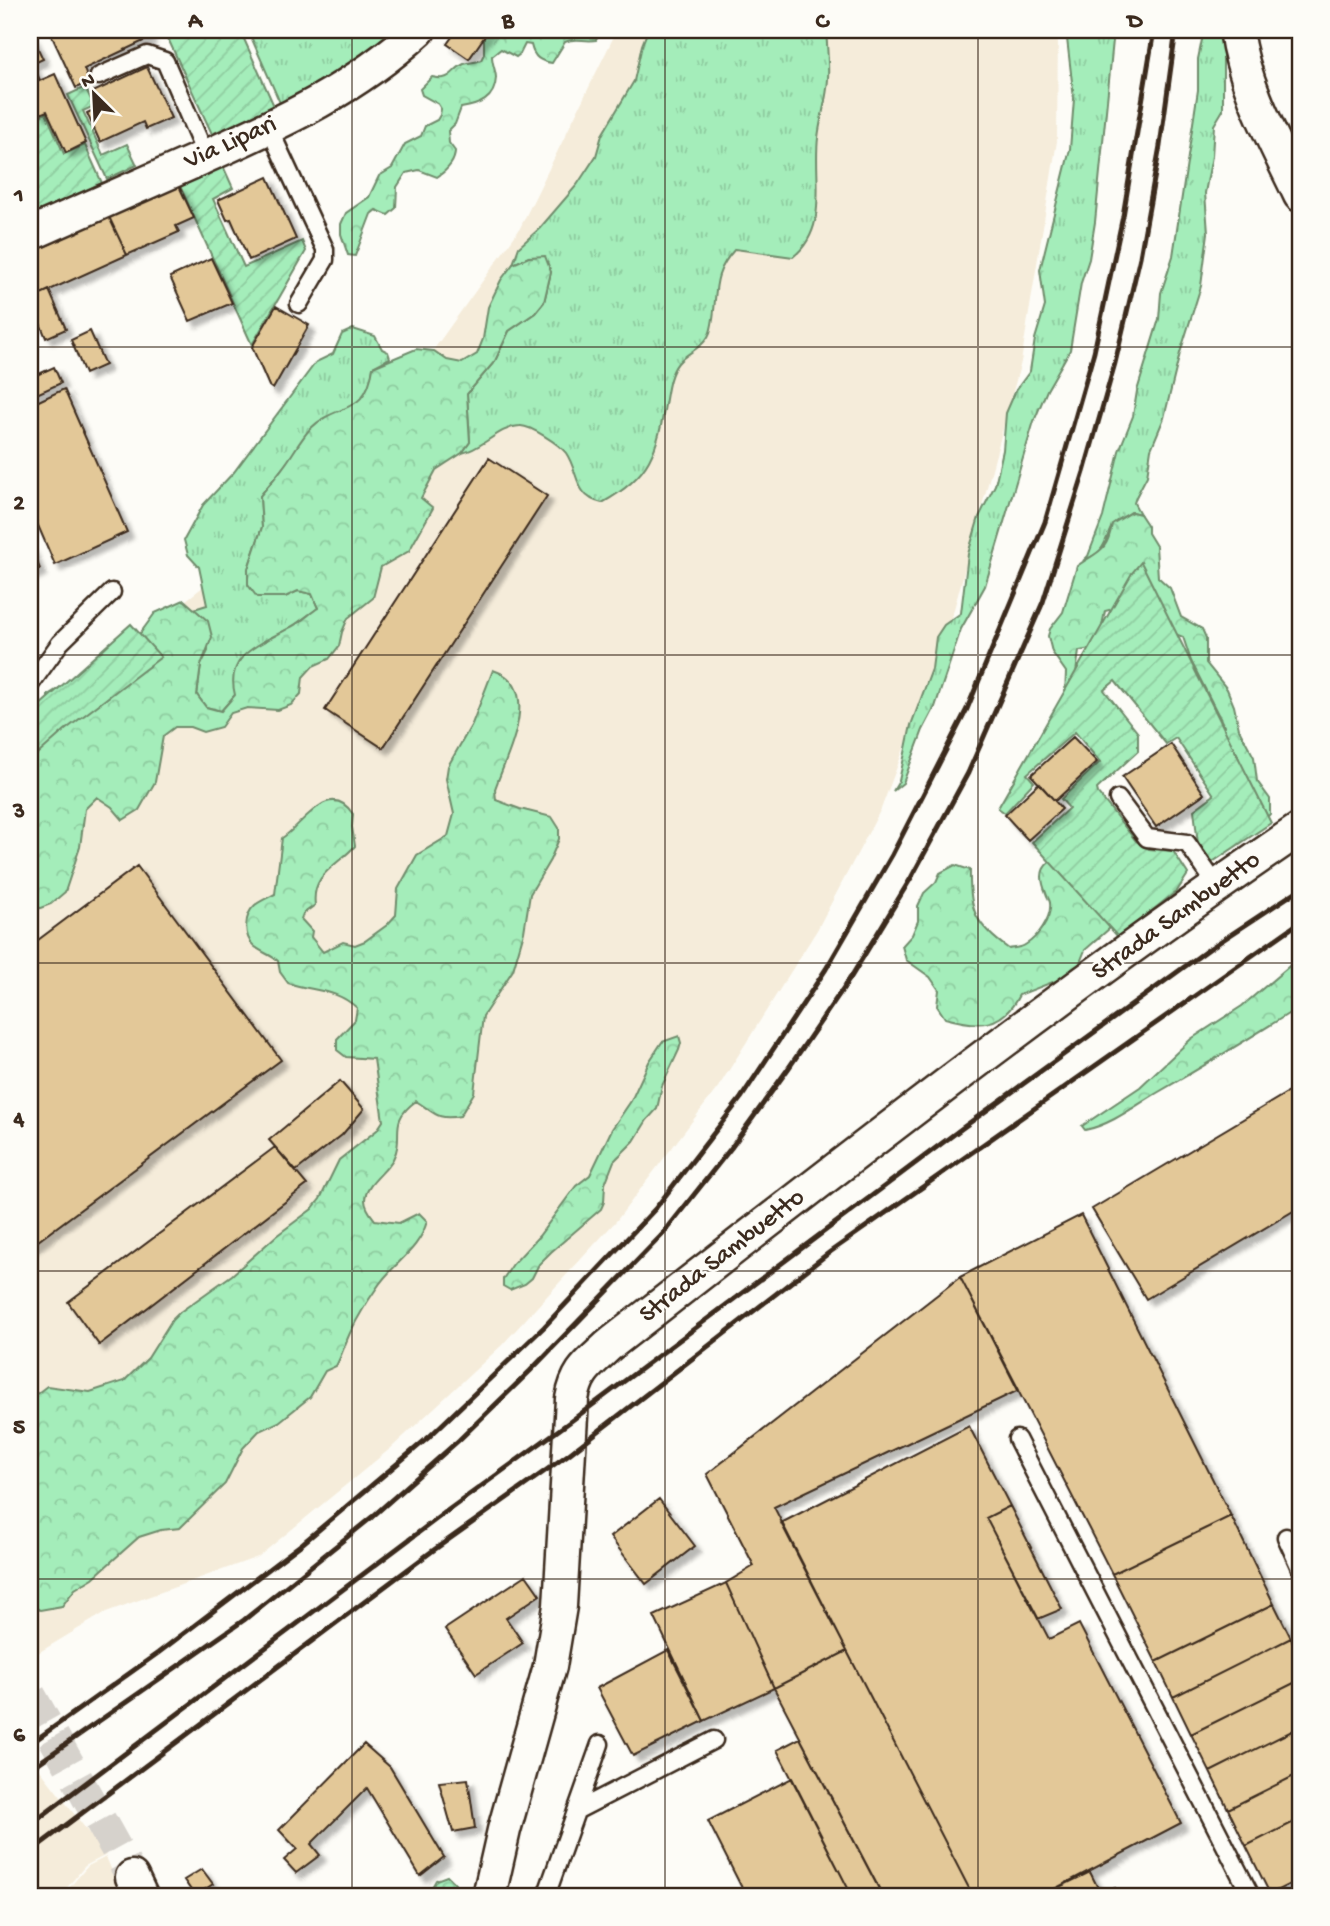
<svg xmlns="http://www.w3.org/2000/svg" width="1330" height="1926" font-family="'Gochi Hand',sans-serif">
<defs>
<pattern id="grass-tufts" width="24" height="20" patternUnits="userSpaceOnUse" patternTransform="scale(1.75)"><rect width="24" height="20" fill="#a4edba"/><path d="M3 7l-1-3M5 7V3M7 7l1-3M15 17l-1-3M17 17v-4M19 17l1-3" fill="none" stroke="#8ecb9f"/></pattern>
<pattern id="forest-crowns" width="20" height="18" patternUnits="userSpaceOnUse" patternTransform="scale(1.75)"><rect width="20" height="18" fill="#a4edba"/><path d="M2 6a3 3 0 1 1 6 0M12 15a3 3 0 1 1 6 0" fill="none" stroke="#8ecb9f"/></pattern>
<pattern id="garden-furrows" width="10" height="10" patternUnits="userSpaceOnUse" patternTransform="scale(1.75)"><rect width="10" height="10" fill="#a4edba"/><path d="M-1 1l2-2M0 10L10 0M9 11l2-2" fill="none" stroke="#8ecb9f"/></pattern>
<filter id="shadow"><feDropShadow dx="6" dy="6" stdDeviation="2" flood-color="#0004"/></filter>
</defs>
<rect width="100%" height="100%" fill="#fdfcf7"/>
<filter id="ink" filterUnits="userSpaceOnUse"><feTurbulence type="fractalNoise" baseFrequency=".0143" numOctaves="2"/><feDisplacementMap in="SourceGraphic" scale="14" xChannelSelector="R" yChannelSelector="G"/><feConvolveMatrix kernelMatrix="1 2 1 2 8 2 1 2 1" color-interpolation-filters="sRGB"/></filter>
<g filter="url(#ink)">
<path fill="#f5ecda" d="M 617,30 L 1058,30 L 1057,141 L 1021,362 L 947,635 L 881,809 L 817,930 L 719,1086 L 617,1220 L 502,1345 L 391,1448 L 258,1557 L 106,1612 L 38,1653 L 30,1638 L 30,756 L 185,601 L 342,478 L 519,230 Z
M 30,1757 L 106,1855 L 85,1866 L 60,1896 L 30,1896 Z
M 106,1857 L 123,1896 L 62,1896 L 88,1866 Z"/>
<path fill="url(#grass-tufts)" stroke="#708c6c" stroke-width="2" d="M 248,30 L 399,30 L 345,71 L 280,103 Z
M 648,30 L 826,30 C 827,46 829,63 828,79 C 827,99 820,119 818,138 C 813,179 830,228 793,257 L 735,249 C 709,277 719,296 711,329 C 707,347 688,351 678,363 C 670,373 668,387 666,399 C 657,452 651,476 602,503 C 574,497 579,472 566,453 C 560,445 530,425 520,426 C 498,427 483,449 462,453 L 470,442 L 467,394 L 495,361 L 509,331 L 535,313 L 544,302 L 551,272 L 529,257 L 513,264 L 519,247 L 540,228 L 577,185 L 596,156 L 602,135 L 634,81 L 642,45 Z
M 1066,30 L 1114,30 L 1095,222 L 1089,259 L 1081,283 L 1070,350 L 1047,390 L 1034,421 L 985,586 L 961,629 L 935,707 L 923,730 L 903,783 L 893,791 L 899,781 L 911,725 L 932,669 L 936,637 L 944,625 L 961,613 L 968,554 L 979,517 L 995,485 L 1003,450 L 1006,413 L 1016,390 L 1030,371 L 1035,339 L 1045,306 L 1040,270 L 1070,149 L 1074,99 Z
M 1204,30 L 1220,30 L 1223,48 L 1223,110 L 1214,125 L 1212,156 L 1205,193 L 1208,233 L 1201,286 L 1180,353 L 1164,418 L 1151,449 L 1147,476 L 1136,497 L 1134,503 L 1140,514 L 1131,512 C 1126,516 1115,520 1112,526 C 1102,546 1107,550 1083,561 L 1088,556 L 1103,517 L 1119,451 L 1133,416 L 1137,391 L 1159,319 L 1161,293 L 1173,256 L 1198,90 L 1198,59 Z
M 353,329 L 375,336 L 382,349 L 388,352 L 390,358 L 373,367 L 371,383 L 364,397 L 350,407 L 322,419 L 260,496 L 262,527 L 248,569 L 285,597 L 298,591 L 312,594 L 318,608 L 292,627 L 264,641 L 235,695 L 221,711 L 206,707 L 197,695 L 201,665 L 208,651 L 207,621 L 194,609 L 207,605 L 199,567 L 188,555 L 184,540 L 203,505 L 234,472 L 316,362 L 333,354 L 342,334 Z"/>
<path fill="url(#forest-crowns)" stroke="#708c6c" stroke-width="2" d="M 484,30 L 596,30 L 599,35 L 596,40 C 584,42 576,37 565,42 L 552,63 C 540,61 534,58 531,45 L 525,44 L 520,54 L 516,57 L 501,49 L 492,56 C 492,64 496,71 496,78 C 495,100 479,105 461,108 L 455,124 L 448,131 L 449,143 L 455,151 C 455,163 446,171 437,177 L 419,170 L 406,173 L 397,187 L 396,208 L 388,215 L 376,210 L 371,214 L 355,256 L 348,255 L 341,234 L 341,224 L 346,213 L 369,197 L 379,176 L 392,168 L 405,144 L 421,136 L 425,126 L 437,120 L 440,115 L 441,109 L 438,104 L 422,95 L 420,89 L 432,77 C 452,82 451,70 464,64 C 470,62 475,63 481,60 L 484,54 Z
M 545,256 L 551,272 L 544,302 L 535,313 L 509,331 L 495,361 L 467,394 L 470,442 L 462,453 L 436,470 L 421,498 L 433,508 L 409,551 L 381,567 L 373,598 L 348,618 L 342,632 L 339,646 L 329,659 L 313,666 L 303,677 L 301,694 L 291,705 L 278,710 L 247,708 L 231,713 L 221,727 L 203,732 L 190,727 L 175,727 L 163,736 L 155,782 L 139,810 L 123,820 L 112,807 L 97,797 L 85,809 L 80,847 L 65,892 L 51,904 L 30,912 L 30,840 L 35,830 L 30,812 L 30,738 L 48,710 L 48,695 L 136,639 L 155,613 L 184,600 L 208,621 L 212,637 L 201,665 L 197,695 L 206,707 L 221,711 L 235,695 C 224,653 263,644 291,627 C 301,622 309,614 318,608 L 312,594 L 298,591 L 285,597 L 257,597 L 248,585 L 248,569 L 262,527 L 260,496 C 268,486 277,476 284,466 C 293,454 300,440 310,429 C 337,401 366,418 373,367 L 416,349 L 434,351 L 447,360 L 462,363 L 477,354 L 483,339 L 488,307 L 501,280 L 513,264 L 529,257 Z
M 1132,512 L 1140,514 L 1148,526 L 1148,533 L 1156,546 L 1158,577 L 1170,588 L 1181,617 L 1202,629 L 1206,638 L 1206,663 L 1227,689 L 1234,706 L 1239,729 L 1254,757 L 1257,781 L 1270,799 L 1270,814 L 1259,827 L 1237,753 L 1222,734 L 1224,726 L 1191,661 L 1183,637 L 1113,609 L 1105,611 L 1099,641 L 1096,648 L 1079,651 L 1076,673 L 1065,694 L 1066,672 L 1052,652 L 1048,636 L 1050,629 L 1063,612 L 1077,566 C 1097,551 1107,554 1112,524 Z
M 493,670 C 545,686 506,756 495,789 L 496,800 L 520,809 L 552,817 L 559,828 L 559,839 L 550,860 L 530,894 L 524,932 L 513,970 L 483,1016 L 474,1093 L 460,1116 C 437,1121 434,1112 416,1101 C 386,1123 406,1134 393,1159 C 386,1172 365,1185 365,1200 C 365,1208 371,1215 375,1220 L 399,1223 L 419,1213 L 427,1221 C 419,1252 392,1263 376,1289 C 367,1302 358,1317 351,1331 C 345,1343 342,1355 336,1366 L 325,1371 L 310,1397 L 279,1422 L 259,1431 L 243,1448 L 225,1484 L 180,1528 L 161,1530 L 139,1537 L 93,1578 L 75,1589 L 62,1606 L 40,1610 L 30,1604 L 30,1399 L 47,1386 L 90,1392 L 124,1381 L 148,1358 L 172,1320 L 180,1312 L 232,1275 L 276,1236 L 312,1209 L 320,1199 L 339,1160 L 377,1130 L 383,1121 L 374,1059 L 346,1057 L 337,1050 L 337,1039 L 355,1020 L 357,1008 C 335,988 314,992 288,983 L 280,972 L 278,961 C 271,955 261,952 254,946 C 243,936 244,915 255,905 C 260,901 269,897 275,894 L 282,838 C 302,826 329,778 353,814 L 352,827 L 355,846 C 337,866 311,874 315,905 L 303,914 L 301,919 L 312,931 L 311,937 L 323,952 L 343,942 L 355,945 L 365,941 L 387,925 L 396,915 L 398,889 L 417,855 L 448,836 L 454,814 L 446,779 L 448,766 L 472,724 Z
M 1063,854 L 1110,928 L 1085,950 L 1079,965 L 1066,977 L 1019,995 C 1002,1029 978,1027 945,1018 L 937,1006 L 939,990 L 930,977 L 906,960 L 902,946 L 912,935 L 918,921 L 918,906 L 924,893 L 936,882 L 940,873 L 955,865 L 970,870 C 969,910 975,925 1009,949 C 1014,948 1021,948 1025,945 C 1037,938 1052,918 1050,903 C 1050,900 1047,897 1046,893 C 1037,872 1043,863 1063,854 Z
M 1300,957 L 1300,1005 L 1296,1009 C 1250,1038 1204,1066 1157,1093 C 1135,1106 1111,1125 1085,1130 L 1082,1126 L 1140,1087 L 1191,1039 L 1242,1006 Z
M 679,1036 L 681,1043 L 679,1050 L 662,1086 L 657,1109 L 647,1120 L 634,1141 L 614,1161 L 605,1184 L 604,1202 L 601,1209 L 551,1252 L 539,1264 L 532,1278 L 525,1284 L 510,1290 L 503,1286 L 503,1279 L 513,1264 L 539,1236 L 576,1186 L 590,1175 L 612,1129 L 631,1101 L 649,1062 L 662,1042 Z
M 447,1876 L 455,1884 L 455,1896 L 427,1896 L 436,1880 Z"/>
<path fill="url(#garden-furrows)" stroke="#708c6c" stroke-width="2" d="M 164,30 L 240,30 L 274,106 L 212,134 Z
M 85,87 L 94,106 L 83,111 L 103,155 L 127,144 L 137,165 L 107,179 L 68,95 Z
M 46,113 L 64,154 L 85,145 L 102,183 L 34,213 L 30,204 L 30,120 Z
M 223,166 L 233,188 L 213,199 L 244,267 L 302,241 L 306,251 L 252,345 L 180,186 Z
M 1141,562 L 1271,823 L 1211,863 L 1198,844 L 1194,810 L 1214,795 L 1176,738 L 1166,744 L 1115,681 L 1104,690 L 1138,733 L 1138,751 L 1097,789 L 1098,793 L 1136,841 L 1149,849 L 1173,851 L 1188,874 L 1177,891 L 1118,937 L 1032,842 L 1069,808 L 1061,799 L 1100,762 L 1075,732 L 1027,774 L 1034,782 L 1005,813 L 998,808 L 1132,573 Z
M 131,624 L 161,657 L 65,730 L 30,761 L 30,714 Z"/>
<path fill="#e3c898" stroke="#3b2a1e" stroke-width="2" filter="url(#shadow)" d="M 49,30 L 146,30 L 150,38 L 84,69 L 89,82 L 76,88 Z
M 457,30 L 489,30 L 469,59 L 447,44 Z
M 32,36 L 43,59 L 32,64 L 40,80 L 30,85 L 30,37 Z
M 147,67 L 171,118 L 146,129 L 143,122 L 100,142 L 87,113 L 100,107 L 93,92 Z
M 55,74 L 86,143 L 66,153 L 47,111 L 40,114 L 30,92 L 30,85 Z
M 268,177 L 296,239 L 249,260 L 231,219 L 227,220 L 218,200 Z
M 179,186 L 194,218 L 176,226 L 179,232 L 127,255 L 109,217 Z
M 109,217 L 127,255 L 30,299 L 30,253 Z
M 211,258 L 232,303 L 190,321 L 170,277 Z
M 49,290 L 66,329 L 46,338 L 30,299 Z
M 276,306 L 309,325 L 273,389 L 269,386 L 252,347 Z
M 90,331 L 105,365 L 85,374 L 71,340 Z
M 54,367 L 61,383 L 30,397 L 30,378 Z
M 64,389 L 127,532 L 55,565 L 30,507 L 30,405 Z
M 489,458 L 547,496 L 383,748 L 325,710 Z
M 30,546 L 40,569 L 30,574 Z
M 1073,737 L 1097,762 L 1055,801 L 1031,775 Z
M 1171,744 L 1204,794 L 1156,827 L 1122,777 Z
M 1039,783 L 1062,809 L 1028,840 L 1005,815 Z
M 137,866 L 281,1060 L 30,1247 L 30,946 Z
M 340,1081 L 364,1109 L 342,1135 L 296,1171 L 269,1140 Z
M 1300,1085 L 1300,1207 L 1146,1299 L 1092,1209 Z
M 275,1147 L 307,1185 L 99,1345 L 68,1302 Z
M 1081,1215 L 1231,1516 L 1112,1574 L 960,1277 Z
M 960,1277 L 1019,1390 L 774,1507 L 847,1651 L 774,1688 L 726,1583 L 754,1566 L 707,1474 Z
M 969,1426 L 1010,1506 L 986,1518 L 1049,1639 L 1079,1624 L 1181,1823 L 1041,1896 L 973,1896 L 781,1523 Z
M 659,1499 L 695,1546 L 646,1584 L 610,1537 Z
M 1010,1506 L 1062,1609 L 1038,1619 L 986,1518 Z
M 1231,1516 L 1274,1604 L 1156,1662 L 1112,1574 Z
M 526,1575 L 540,1595 L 506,1618 L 523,1643 L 476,1674 L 445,1629 Z
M 726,1583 L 774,1688 L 704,1721 L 654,1616 Z
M 1274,1604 L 1291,1638 L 1173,1697 L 1156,1662 Z
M 1291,1638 L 1300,1657 L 1300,1680 L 1191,1734 L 1173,1697 Z
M 668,1650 L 704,1721 L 633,1756 L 597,1688 Z
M 847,1651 L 973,1896 L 883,1896 L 774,1688 Z
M 1300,1680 L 1300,1727 L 1210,1772 L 1191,1734 Z
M 1300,1727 L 1300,1773 L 1228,1809 L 1210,1772 Z
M 800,1738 L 879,1889 L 864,1896 L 852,1896 L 777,1750 Z
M 364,1744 L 390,1767 L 444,1857 L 420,1876 L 367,1788 L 311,1844 L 320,1855 L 296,1873 L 284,1860 L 297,1849 L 279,1830 Z
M 1300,1773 L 1300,1819 L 1246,1846 L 1228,1809 Z
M 792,1778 L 852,1896 L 746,1896 L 708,1821 Z
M 468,1779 L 475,1828 L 453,1832 L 439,1782 Z
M 1300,1819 L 1300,1879 L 1270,1894 L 1246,1846 Z
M 202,1869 L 213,1884 L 195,1896 L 184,1880 Z
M 1090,1872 L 1101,1894 L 1115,1888 L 1119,1896 L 1041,1896 Z"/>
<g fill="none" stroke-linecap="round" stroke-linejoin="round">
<path stroke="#d6d2cc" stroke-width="32" stroke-dasharray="32 16" stroke-linecap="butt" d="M 30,1695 L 132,1877"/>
<g stroke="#3b2a1e" stroke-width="21">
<path id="service" d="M 99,76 L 147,55 L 165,61 L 206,156
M 269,128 L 325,249 L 325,260 L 299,304
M 30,685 L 60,643 L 112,592
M 1118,799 L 1147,838 L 1187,843 L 1217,886
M 1017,1439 L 1251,1896
M 1286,1537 L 1300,1568
M 576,1811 L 714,1740
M 546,1896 L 600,1744"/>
</g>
<g stroke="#3b2a1e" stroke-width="37">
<path id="minor" d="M 1236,30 C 1244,88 1275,142 1300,195
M 30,234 C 86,209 143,184 200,159 C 282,122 351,92 419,30
M 132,1877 L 141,1896
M 489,1896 L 504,1830 L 550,1666 L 560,1606 L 572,1399 C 577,1371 588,1365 608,1346 C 835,1169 1062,991 1300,829"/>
</g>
<use href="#service" stroke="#fdfcf7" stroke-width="16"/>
<use href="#minor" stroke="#fdfcf7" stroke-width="32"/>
<path stroke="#3b2a1e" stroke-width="5" d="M 30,1744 L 158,1653 L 303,1543 L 429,1437 L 544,1327 L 655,1209 L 741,1098 L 826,969 L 892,855 L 967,709 L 1045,522 L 1094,352 L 1123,216 L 1154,30
M 30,1769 L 244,1620 L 372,1517 L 459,1440 L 530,1371 L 662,1235 L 731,1148 L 788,1069 L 851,977 L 911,878 L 968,773 L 1043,602 L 1084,472 L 1115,363 L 1140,257 L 1160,146 L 1176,30
M 30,1825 L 447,1511 L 571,1421 L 961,1129 L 1209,949 L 1300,889
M 30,1852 L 431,1552 L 569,1454 L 830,1252 L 1300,922"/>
</g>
</g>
<path fill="none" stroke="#3b2a1e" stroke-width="2" stroke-opacity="0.55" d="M 352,30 L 352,1896M 665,30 L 665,1896M 978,30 L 978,1896M 30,347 L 1300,347M 30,655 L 1300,655M 30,963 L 1300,963M 30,1271 L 1300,1271M 30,1579 L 1300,1579"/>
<g text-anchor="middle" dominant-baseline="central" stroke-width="5" stroke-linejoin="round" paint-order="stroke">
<g font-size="26" fill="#3b2a1e" stroke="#fdfcf7">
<text transform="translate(231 144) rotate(-24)">Via Lipari</text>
<text transform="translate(1177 917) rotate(-36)">Strada Sambuetto</text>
<text transform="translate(723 1257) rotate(-38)">Strada Sambuetto</text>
</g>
</g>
<rect width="1330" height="1926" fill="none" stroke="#fdfcf7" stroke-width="77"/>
<g transform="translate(94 94) rotate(336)" stroke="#fdfcf7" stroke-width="5" paint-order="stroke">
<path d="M0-5L12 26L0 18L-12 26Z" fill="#3b2a1e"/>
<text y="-10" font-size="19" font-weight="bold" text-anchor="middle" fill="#3b2a1e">N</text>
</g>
<rect x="38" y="38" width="1254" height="1850" fill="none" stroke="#3b2a1e" stroke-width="2.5"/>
<g font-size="23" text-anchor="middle" font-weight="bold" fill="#3b2a1e">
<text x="195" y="27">A</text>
<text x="508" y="27">B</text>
<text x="822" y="27">C</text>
<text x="1135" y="27">D</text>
<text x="19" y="201">1</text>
<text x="19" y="509">2</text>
<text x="19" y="817">3</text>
<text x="19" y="1125">4</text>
<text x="19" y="1433">5</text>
<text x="19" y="1741">6</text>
</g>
</svg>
